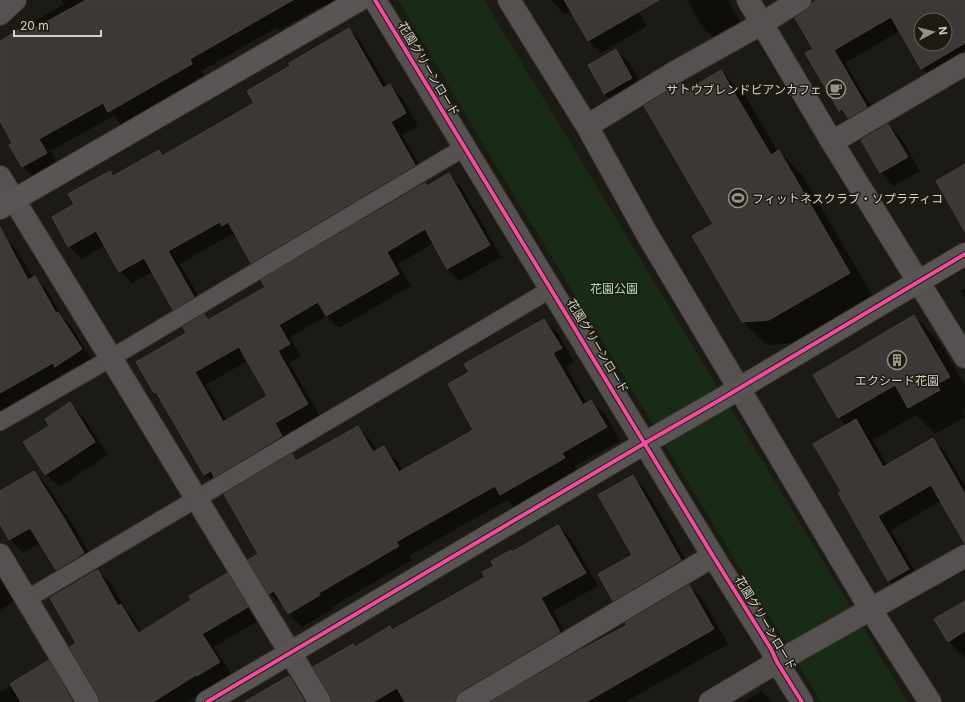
<svg xmlns="http://www.w3.org/2000/svg" width="965" height="702" font-family="Inter,'Noto Sans JP',sans-serif">
<rect width="100%" height="100%" fill="#1c1a14"/>
<path fill="#192a17" d="M 398,0 L 484,0 L 908,702 L 821,702 L 494,162 Z"/>
<path fill="#0007" fill-rule="evenodd" d="M 62,0 L 337,0 L 324,7 L 322,6 L 278,31 L 276,28 L 201,71 L 204,76 L 121,124 L 113,116 L 51,151 L 59,165 L 35,179 L 23,167 L 13,143 L 0,119 L 0,48 L 12,35 L 64,4 Z
M 551,0 L 631,0 L 647,26 L 601,53 L 589,41 L 571,11 L 565,15 Z
M 687,0 L 728,0 L 740,22 L 713,37 L 701,25 Z
M 818,0 L 965,0 L 965,63 L 934,80 L 922,68 L 900,31 L 845,63 L 879,119 L 852,122 L 840,110 L 814,49 L 808,11 L 812,6 L 813,1 L 814,2 ZM 921,20 L 945,20 L 945,44 L 921,44 Z
M 349,29 L 361,42 L 387,87 L 389,86 L 402,98 L 418,126 L 402,135 L 427,178 L 264,275 L 252,262 L 237,236 L 235,238 L 232,234 L 180,264 L 206,309 L 186,321 L 174,309 L 153,272 L 132,283 L 120,271 L 105,245 L 82,259 L 69,247 L 53,217 L 75,205 L 109,172 L 114,176 L 159,151 L 164,156 L 255,103 L 292,66 Z
M 616,50 L 629,63 L 645,91 L 618,107 L 605,94 L 589,65 Z
M 721,72 L 745,95 L 778,152 L 779,151 L 802,175 L 873,296 L 793,343 L 766,345 L 742,321 L 714,225 L 682,84 L 688,91 Z
M 888,125 L 901,138 L 920,171 L 894,186 L 881,173 L 862,140 Z
M 449,175 L 461,187 L 501,257 L 460,281 L 448,269 L 434,243 L 398,264 L 411,286 L 339,328 L 327,316 L 290,337 L 301,356 L 289,363 L 320,416 L 286,436 L 294,449 L 217,486 L 205,474 L 160,398 L 155,393 L 138,362 L 187,333 L 204,315 L 209,320 L 266,288 L 427,187 ZM 247,361 L 268,397 L 227,421 L 206,385 Z
M 4,237 L 17,250 L 33,278 L 34,277 L 47,290 L 63,318 L 71,326 L 94,363 L 0,422 L 0,239 Z
M 965,289 L 965,298 L 961,291 Z
M 914,316 L 940,343 L 965,385 L 965,409 L 963,411 L 965,415 L 965,417 L 935,434 L 916,415 L 873,440 L 887,465 L 932,439 L 946,453 L 965,486 L 965,542 L 941,501 L 891,530 L 922,583 L 902,594 L 889,581 L 839,493 L 842,492 L 847,426 L 839,418 L 815,376 Z
M 544,320 L 558,333 L 574,362 L 566,367 L 587,403 L 591,401 L 605,414 L 620,441 L 575,466 L 578,472 L 515,508 L 507,500 L 409,556 L 412,560 L 332,607 L 333,609 L 302,627 L 288,613 L 284,606 L 283,607 L 270,593 L 259,555 L 292,455 L 298,461 L 358,427 L 371,441 L 377,451 L 383,447 L 397,461 L 403,471 L 475,430 L 470,373 Z
M 70,404 L 83,417 L 108,455 L 59,487 L 46,474 L 50,426 Z
M 34,472 L 47,485 L 77,532 L 97,567 L 70,583 L 57,570 L 40,543 L 23,553 L 10,539 L 0,522 L 0,492 Z
M 633,476 L 646,490 L 694,574 L 627,613 L 614,600 L 633,556 Z
M 558,526 L 571,539 L 598,586 L 553,611 L 572,645 L 468,702 L 333,702 L 353,645 L 356,647 L 390,628 L 393,630 L 486,577 L 495,566 L 512,553 Z
M 98,571 L 111,584 L 126,610 L 134,619 L 142,633 L 193,600 L 227,574 L 240,587 L 260,620 L 214,647 L 232,675 L 210,688 L 187,702 L 103,702 L 77,644 Z
M 0,579 L 14,601 L 0,610 Z
M 689,586 L 703,600 L 728,644 L 625,702 L 493,702 L 628,625 Z
M 965,602 L 965,659 L 962,655 L 948,641 Z
M 48,662 L 63,676 L 78,702 L 0,702 L 0,692 Z
M 289,677 L 301,690 L 309,702 L 257,702 Z
M 761,691 L 772,702 L 743,702 Z"/>
<path fill="#3b3836" stroke="#44413f" fill-rule="evenodd" d="M 86,0 L 293,0 L 190,59 L 192,64 L 108,112 L 103,103 L 39,139 L 47,153 L 22,167 L 9,145 L 12,143 L 0,121 L 0,41 L 32,22 L 35,28 Z
M 564,0 L 659,0 L 588,41 Z
M 816,0 L 965,0 L 965,43 L 921,69 L 891,17 L 834,50 L 867,107 L 848,118 L 842,109 L 839,111 L 805,53 L 813,49 L 795,18 L 807,10 L 811,6 L 812,3 ZM 921,20 L 945,20 L 945,44 L 921,44 Z
M 349,28 L 383,88 L 390,84 L 406,113 L 391,122 L 415,165 L 251,263 L 228,222 L 222,226 L 220,222 L 168,251 L 194,297 L 173,310 L 144,258 L 119,272 L 96,231 L 68,247 L 52,217 L 74,204 L 68,194 L 110,171 L 113,176 L 159,150 L 162,156 L 254,103 L 247,91 L 290,66 L 289,63 Z
M 616,49 L 632,78 L 604,94 L 588,65 Z
M 721,70 L 771,155 L 779,150 L 850,273 L 769,320 L 742,322 L 692,236 L 713,224 L 644,106 L 682,83 L 686,91 Z
M 888,124 L 908,157 L 880,173 L 861,140 Z
M 965,164 L 965,232 L 936,181 Z
M 449,173 L 490,245 L 447,269 L 425,229 L 387,252 L 399,274 L 326,316 L 318,302 L 279,325 L 290,344 L 278,351 L 308,404 L 275,423 L 282,436 L 214,477 L 211,471 L 204,475 L 156,392 L 154,393 L 136,362 L 186,333 L 183,327 L 204,314 L 208,320 L 265,287 L 261,280 L 425,183 L 427,186 ZM 239,347 L 267,396 L 223,422 L 195,372 Z
M 0,227 L 28,280 L 35,276 L 56,313 L 58,312 L 82,349 L 55,367 L 53,363 L 0,393 Z
M 914,315 L 950,377 L 937,384 L 940,390 L 908,408 L 895,385 L 838,418 L 813,375 Z
M 544,319 L 562,348 L 553,353 L 583,405 L 591,400 L 607,427 L 562,453 L 565,458 L 500,495 L 495,486 L 396,542 L 399,546 L 319,593 L 320,595 L 288,614 L 274,591 L 269,594 L 248,560 L 258,554 L 224,494 L 292,454 L 296,461 L 358,426 L 373,452 L 384,446 L 399,472 L 473,430 L 448,384 L 469,372 L 464,364 Z
M 70,402 L 95,442 L 45,475 L 23,442 L 49,426 L 45,419 Z
M 856,419 L 883,467 L 933,438 L 965,494 L 965,544 L 931,485 L 878,516 L 909,569 L 888,581 L 838,493 L 841,491 L 813,444 Z
M 34,471 L 64,518 L 84,553 L 56,570 L 30,528 L 9,540 L 0,524 L 0,491 Z
M 633,475 L 681,560 L 613,601 L 598,574 L 632,555 L 598,495 Z
M 558,525 L 586,573 L 541,598 L 560,632 L 461,691 L 456,696 L 455,702 L 405,702 L 397,688 L 373,702 L 332,702 L 331,696 L 313,667 L 353,644 L 355,647 L 390,626 L 392,630 L 485,577 L 482,572 L 494,566 L 491,561 L 511,550 L 512,552 Z
M 98,570 L 118,606 L 121,604 L 134,626 L 139,633 L 191,600 L 189,596 L 227,573 L 248,607 L 202,634 L 220,662 L 197,676 L 196,675 L 153,702 L 100,702 L 99,696 L 70,647 L 76,643 L 50,598 L 95,571 Z
M 689,585 L 714,629 L 586,702 L 491,702 L 573,654 L 627,625 L 625,623 Z
M 965,601 L 965,631 L 948,642 L 934,619 Z
M 49,660 L 73,702 L 21,702 L 10,684 Z
M 289,676 L 305,702 L 244,702 Z"/>
<g fill="none" stroke-linecap="round" stroke-linejoin="round">
<g stroke="#35332e" stroke-width="19">
<path id="lane" d="M 0,422 L 111,358 L 465,147
M 27,599 L 551,289"/>
</g>
<g stroke="#35332e" stroke-width="24">
<path id="street" d="M 375,0 L 713,556 L 771,649 L 777,662 L 802,702
M 509,0 L 587,126 L 647,234 L 871,610 L 930,702
M 748,0 L 832,142 L 965,357
M 0,14 L 15,0
M 587,126 L 677,71 L 761,24 L 800,0
M 832,142 L 965,64
M 0,177 L 111,358 L 320,702
M 0,555 L 88,702
M 467,702 L 713,556
M 710,702 L 777,662 L 965,556"/>
</g>
<g stroke="#35332e" stroke-width="24">
<path id="secondary" d="M 0,208 L 359,0
M 207,702 L 645,443 L 718,401 L 965,254"/>
</g>
<use href="#lane" stroke="#565150" stroke-width="17"/>
<use href="#street" stroke="#565150" stroke-width="22"/>
<use href="#secondary" stroke="#5b5455" stroke-width="22"/>
<g stroke="#1f1b11" stroke-width="6">
<path id="cycleway" d="M 375,0 L 713,556 L 771,649 L 777,662 L 802,702
M 207,702 L 645,443 L 718,401 L 965,254"/>
</g>
<use href="#cycleway" stroke="#ef4d9e" stroke-width="4"/>
</g>
<defs>
<g id="cafe-ring" transform="scale(1)"><circle r="9.5" fill="#1f1b11" stroke="#94928b" stroke-width="1.5"/><path d="M-5.5-4.5H6V0H3Q3 3.5 0 3.5H-2.5Q-5.5 3.5-5.5 0ZM3-3.2v2h1.7v-2ZM-6 4.5H4V6H-6Z" fill="#94928b"/></g>
<g id="stadium-ring" transform="scale(1)"><circle r="9.5" fill="#1f1b11" stroke="#94928b" stroke-width="1.5"/><path d="M0-5a6.5 5 0 1 0 0 10a6.5 5 0 1 0 0-10ZM-3.5-1.8h7v3.6h-7Z" fill="#94928b"/></g>
<g id="building-ring" transform="scale(1)"><circle r="9.5" fill="#1f1b11" stroke="#94928b" stroke-width="1.5"/><path d="M-4-6H4V6H1V3H-1V6H-4ZM-2.5-4.3h1.7v1.8h-1.7ZM.8-4.3h1.7v1.8H.8ZM-2.5-1h1.7V.8h-1.7ZM.8-1h1.7V.8H.8Z" fill="#94928b"/></g>
</defs>
<g fill-rule="evenodd">
<use href="#cafe-ring" x="836" y="89"/>
<use href="#stadium-ring" x="738" y="198"/>
<use href="#building-ring" x="897" y="360"/>
</g>
<g text-anchor="middle" dominant-baseline="central" stroke-width="3" stroke-linejoin="round" paint-order="stroke">
<g font-size="12" fill="#d4d2cb" stroke="#1f1b11">
<text transform="translate(429 69) rotate(59)">花園グリーンロード</text>
<text transform="translate(598 346) rotate(59)">花園グリーンロード</text>
<text transform="translate(766 623) rotate(59)">花園グリーンロード</text>
</g>
<g font-size="12" fill="#d4d2cb" stroke="#1f1b11" text-anchor="end">
<text x="822" y="89">サトウブレンドビアンカフェ</text>
<text x="752" y="198" text-anchor="start">フィットネスクラブ・ソプラティコ</text>
<text x="897" y="380" text-anchor="middle">エクシード花園</text>
</g>
<g font-size="12" fill="#b0e1b0" stroke="#1f1b11">
<text x="614" y="288">花園公園</text>
</g>
</g>
<g transform="translate(933 32) rotate(83)"><circle r="19" fill="#1f1b11" stroke="#67645b"/>
<path d="M0-3L7 15L0 10L-7 15Z" fill="#94928b"/>
<text y="-6" font-size="11" font-weight="bold" text-anchor="middle" fill="#d4d2cb">N</text>
</g>
<path d="M14 30v6h87v-6" fill="none" stroke="#d4d2cb" stroke-width="2"/>
<text x="20" y="30" font-size="12" fill="#d4d2cb" stroke="#1f1b11" stroke-width="3" paint-order="stroke">20 m</text>
</svg>
